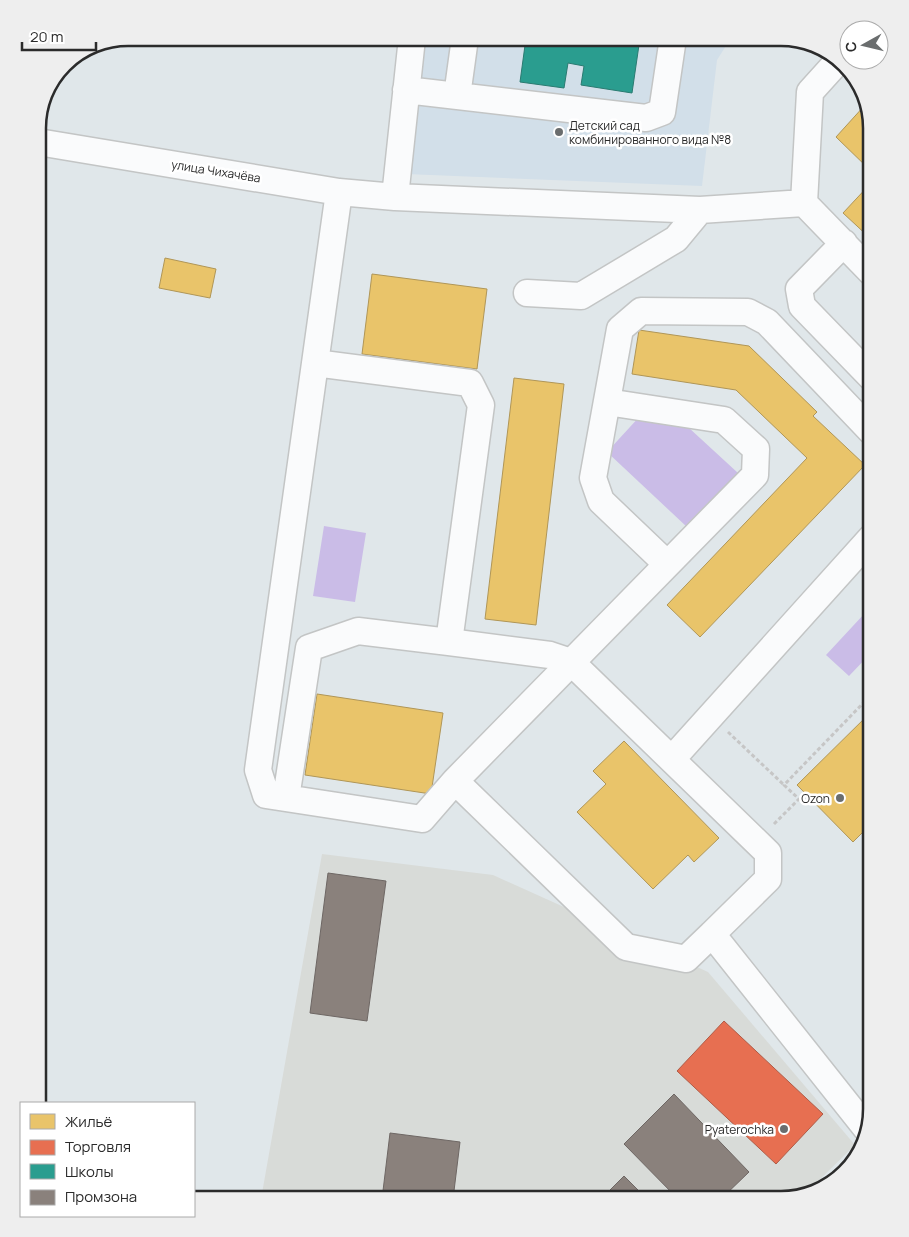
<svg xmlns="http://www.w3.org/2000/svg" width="909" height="1237" font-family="Manrope,sans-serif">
<rect width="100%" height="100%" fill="#e0e7ea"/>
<path fill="#d8dbd8" d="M 322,854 L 493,875 L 708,972 L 855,1145 L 807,1192 L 781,1199 L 261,1199 Z"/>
<path fill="#d2dfe9" d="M 422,38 L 731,38 L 717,60 L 702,186 L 406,174 Z"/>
<path fill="#cabce7" d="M 641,415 L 676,416 L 738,473 L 687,527 L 607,452 Z
M 324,526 L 366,533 L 355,602 L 313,596 Z
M 865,613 L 871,619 L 871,653 L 849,676 L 826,655 Z"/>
<path fill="#e9c46a" stroke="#b09657" d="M 865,105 L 872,128 L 871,171 L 836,137 Z
M 871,183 L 871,239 L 843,213 Z
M 165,258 L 216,269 L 210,298 L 159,288 Z
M 372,274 L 487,289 L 477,369 L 362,354 Z
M 639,330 L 749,346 L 817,412 L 813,416 L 865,465 L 700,637 L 667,605 L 807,458 L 736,390 L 632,374 Z
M 514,378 L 564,384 L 536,625 L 485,619 Z
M 317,694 L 443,713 L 431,794 L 305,775 Z
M 871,712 L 871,781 L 867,785 L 871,790 L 871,824 L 853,842 L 797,785 Z
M 624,741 L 719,838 L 694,862 L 688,855 L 653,889 L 577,812 L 606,784 L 593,771 Z"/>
<path fill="#e76f51" stroke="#af5b46" d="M 724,1021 L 823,1114 L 776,1164 L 677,1071 Z"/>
<path fill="#2a9d8f" stroke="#2a7b71" d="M 526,38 L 564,44 L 565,38 L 640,38 L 632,93 L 581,85 L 584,66 L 568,63 L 564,88 L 520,82 Z"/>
<path fill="#8a817c" stroke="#6e6764" d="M 328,873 L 386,881 L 367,1021 L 310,1013 Z
M 674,1094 L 749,1172 L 721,1199 L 678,1199 L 624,1144 Z
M 390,1133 L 460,1142 L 453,1199 L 382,1199 Z
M 624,1176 L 647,1199 L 601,1199 Z"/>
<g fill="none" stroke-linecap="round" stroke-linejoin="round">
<g stroke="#c3c5c5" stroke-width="29">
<path id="minor" d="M 838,61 L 810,92 L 804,203 L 871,272
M 406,90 L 646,118 L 662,112 L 673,38
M 457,96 L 465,38
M 38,142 L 339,192 L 395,197 L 700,210 L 804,203
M 339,192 L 258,770 L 266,795 L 422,819 L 455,781
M 395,197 L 412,38
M 844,243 L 799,289 L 802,306 L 871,377
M 527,293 L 581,296 L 676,239 L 700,210
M 315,363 L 470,383 L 481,405 L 449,642 L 550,655 L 571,662 L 768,853 L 768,879 L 712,934 L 866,1128
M 607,402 L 724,420 L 756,449 L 755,475 L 455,781 L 626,947 L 686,959 L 712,934
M 667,564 L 601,501 L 593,478 L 620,329 L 641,311 L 748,312 L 767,322 L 871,431
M 672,759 L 871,538
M 286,798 L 309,648 L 358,631 L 449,642"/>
</g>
<path stroke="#c6c6c6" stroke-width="3" stroke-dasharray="4 2.5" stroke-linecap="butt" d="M 728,732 L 784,785
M 774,824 L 799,799 L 784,785 L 871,695"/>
<use href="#minor" stroke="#fafbfc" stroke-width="26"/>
</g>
<g fill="#6a6d6e" stroke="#fff" stroke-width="2">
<circle cx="559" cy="132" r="5"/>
<circle cx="840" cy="798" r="5"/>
<circle cx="784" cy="1129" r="5"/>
</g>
<g text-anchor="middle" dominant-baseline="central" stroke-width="5" stroke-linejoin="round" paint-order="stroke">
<g font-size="12" fill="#2b2b2b" stroke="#fff" text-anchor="end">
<text x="569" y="125" text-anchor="start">Детский сад<tspan x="569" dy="14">комбинированного вида №8</tspan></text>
<text x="830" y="798">Ozon</text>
<text x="774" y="1129">Pyaterochka</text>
</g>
<g font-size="12" fill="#2b2b2b" stroke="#fff">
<text transform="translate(216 171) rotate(9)">улица Чихачёва</text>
</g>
</g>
<path d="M0 0H909V1237H0ZM128 46H781A82 82 0 0 1 863 128V1109A82 82 0 0 1 781 1191H128A82 82 0 0 1 46 1109V128A82 82 0 0 1 128 46Z" fill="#eee" fill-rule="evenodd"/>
<path fill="none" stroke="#2b2b2b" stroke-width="2.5" d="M128 46H781A82 82 0 0 1 863 128V1109A82 82 0 0 1 781 1191H128A82 82 0 0 1 46 1109V128A82 82 0 0 1 128 46Z"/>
<rect x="20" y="1102" width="175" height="115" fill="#ffffff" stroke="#aaaaaa"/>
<rect x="30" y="1114" width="25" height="15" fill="#e9c46a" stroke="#aaaaaa"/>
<text x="65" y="1127" font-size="15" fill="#2b2b2b">Жильё</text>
<rect x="30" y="1140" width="25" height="15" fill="#e76f51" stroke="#aaaaaa"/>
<text x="65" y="1152" font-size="15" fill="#2b2b2b">Торговля</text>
<rect x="30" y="1164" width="25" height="15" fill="#2a9d8f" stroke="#aaaaaa"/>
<text x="65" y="1177" font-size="15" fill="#2b2b2b">Школы</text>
<rect x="30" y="1190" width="25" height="15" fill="#8a817c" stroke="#aaaaaa"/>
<text x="65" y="1202" font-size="15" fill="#2b2b2b">Промзона</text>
<g transform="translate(864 45) rotate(262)"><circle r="24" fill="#ffffff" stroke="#aaaaaa"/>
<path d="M0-4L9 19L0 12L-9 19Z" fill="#6a6d6e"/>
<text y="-8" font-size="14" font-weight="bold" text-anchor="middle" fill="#2b2b2b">С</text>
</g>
<path d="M22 42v8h74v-8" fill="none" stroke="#2b2b2b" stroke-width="2.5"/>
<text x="30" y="42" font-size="15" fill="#2b2b2b" stroke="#ffffff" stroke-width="4" paint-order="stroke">20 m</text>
</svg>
